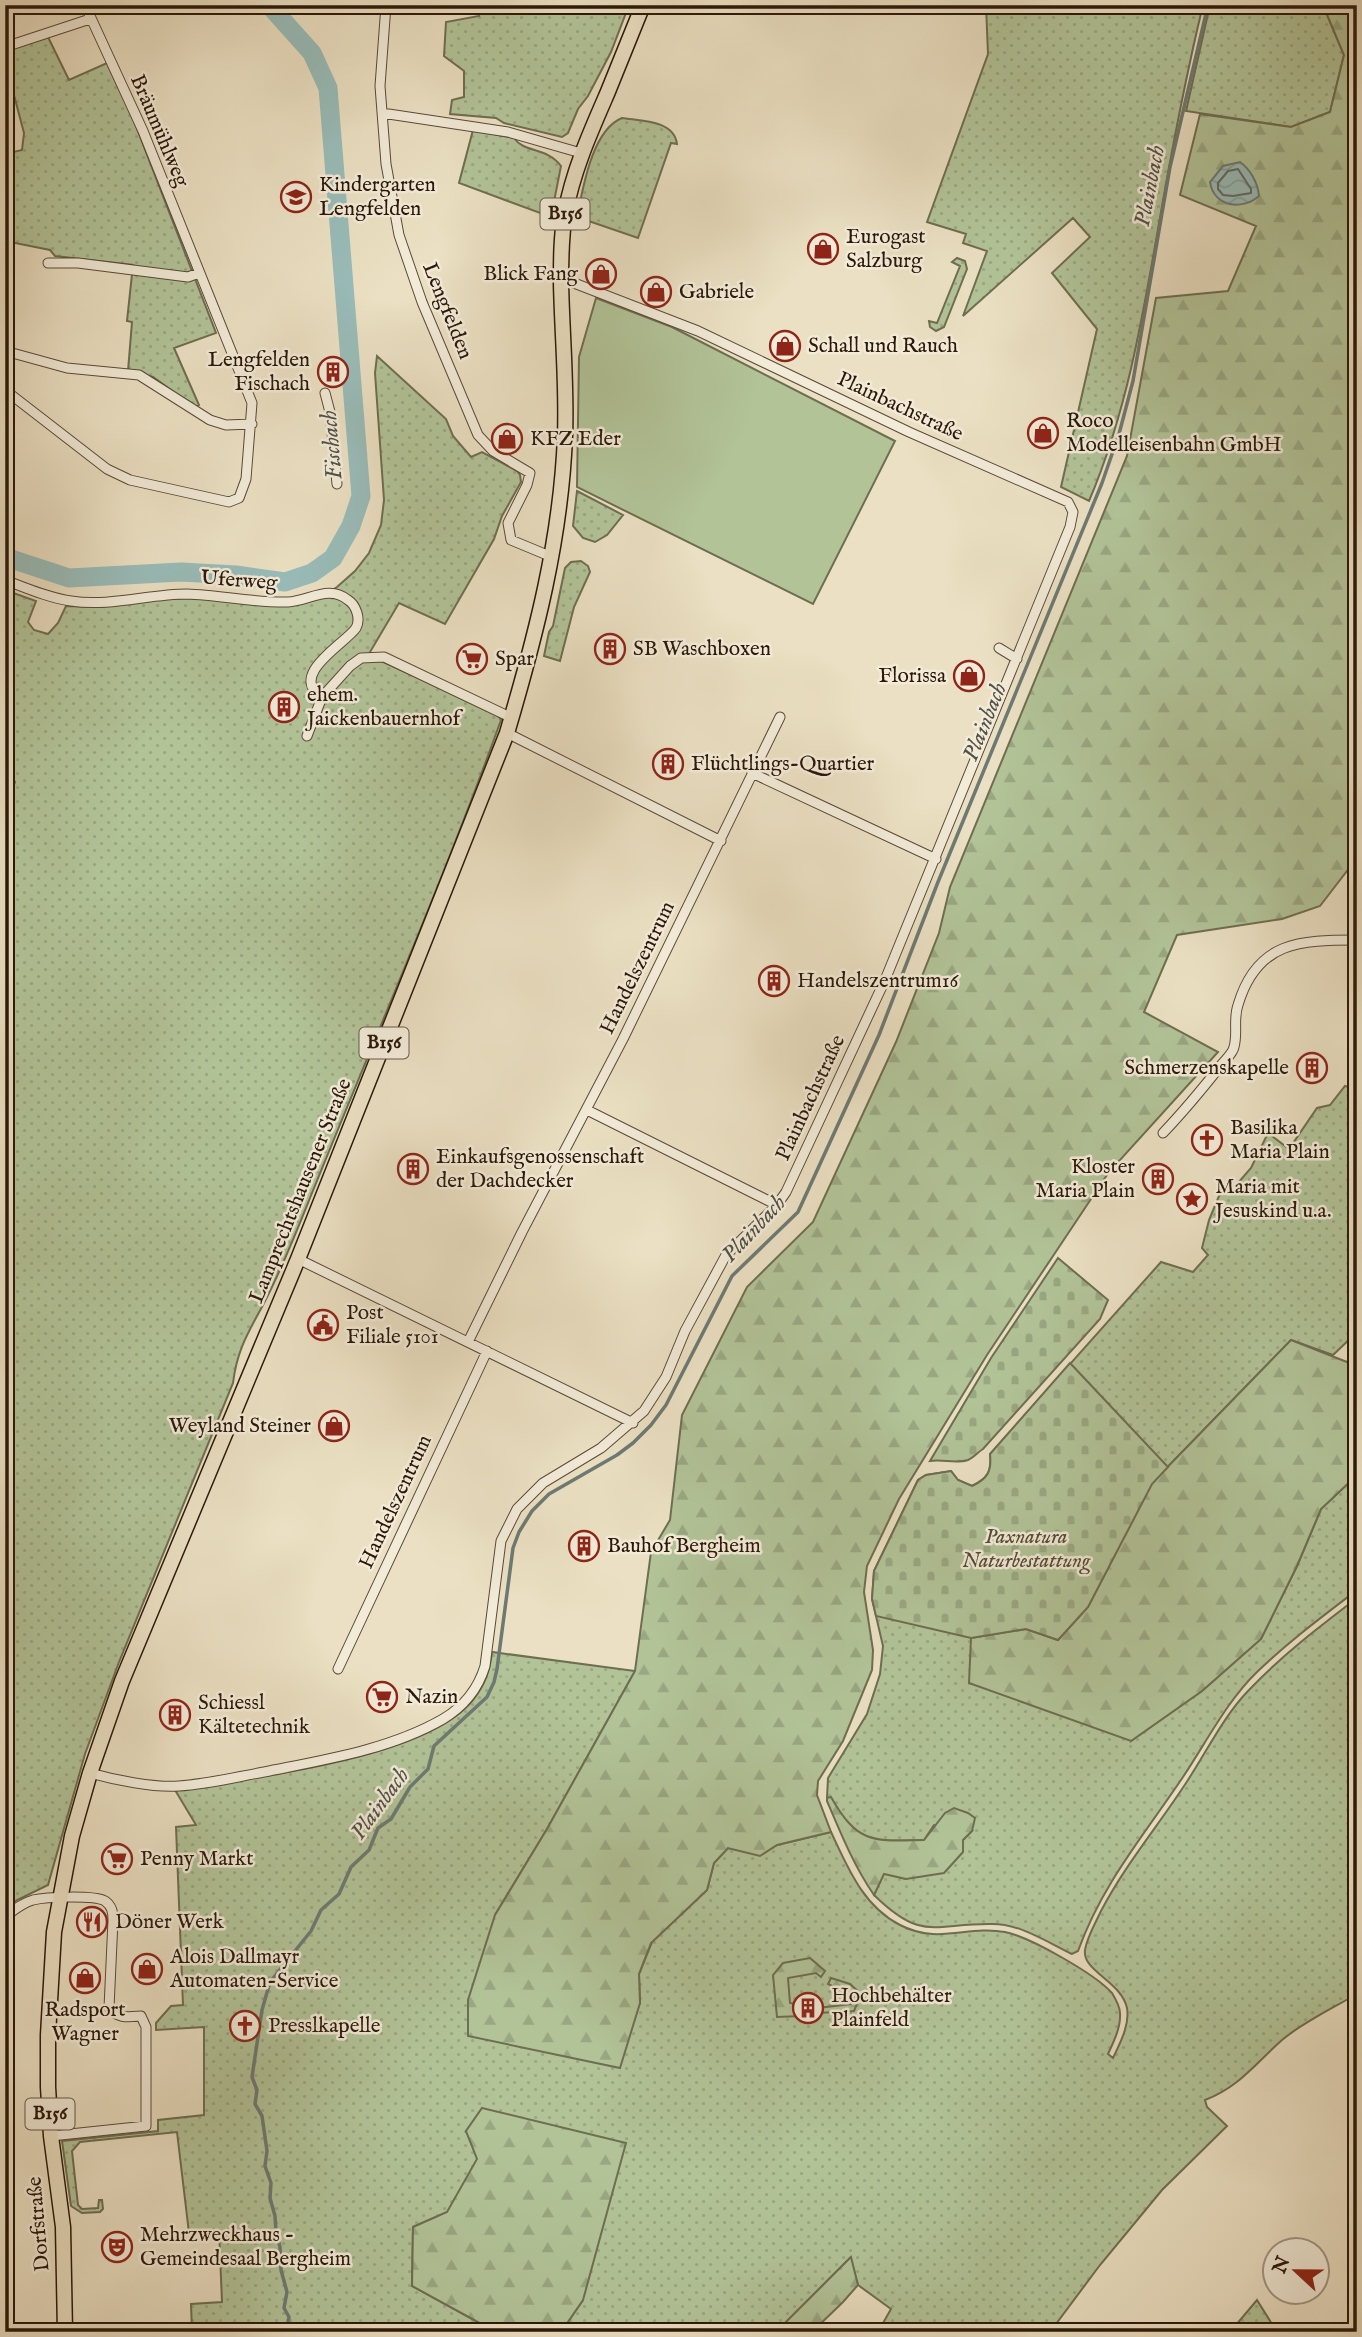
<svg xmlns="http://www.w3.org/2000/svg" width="1362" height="2337" font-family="'IM FELL English',serif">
<defs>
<pattern id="grass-dots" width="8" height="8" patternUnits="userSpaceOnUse" patternTransform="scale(1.75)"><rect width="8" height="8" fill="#b2c398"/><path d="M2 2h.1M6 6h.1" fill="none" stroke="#99a782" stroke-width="1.8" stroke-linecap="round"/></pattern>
<pattern id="forest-firs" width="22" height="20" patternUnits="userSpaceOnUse" patternTransform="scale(1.75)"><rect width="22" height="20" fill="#b2c398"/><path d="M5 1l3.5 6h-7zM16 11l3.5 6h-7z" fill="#99a782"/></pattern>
<pattern id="cemetery-stones" width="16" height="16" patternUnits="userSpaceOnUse" patternTransform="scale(1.75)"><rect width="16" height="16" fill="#b2c398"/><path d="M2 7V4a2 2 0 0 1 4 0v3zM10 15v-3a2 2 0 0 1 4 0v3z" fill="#99a782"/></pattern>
<pattern id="water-waves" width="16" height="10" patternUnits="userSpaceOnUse" patternTransform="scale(1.75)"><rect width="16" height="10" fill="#99bcb9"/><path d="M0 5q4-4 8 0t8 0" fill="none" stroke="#84a19e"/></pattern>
</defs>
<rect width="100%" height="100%" fill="#ebe0c3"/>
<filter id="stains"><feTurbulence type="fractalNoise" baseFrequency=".00286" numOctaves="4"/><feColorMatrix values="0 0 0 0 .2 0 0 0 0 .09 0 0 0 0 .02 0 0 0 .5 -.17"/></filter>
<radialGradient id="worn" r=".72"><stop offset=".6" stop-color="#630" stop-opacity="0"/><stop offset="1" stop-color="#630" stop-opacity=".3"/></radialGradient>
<path fill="url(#grass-dots)" stroke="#6e6e51" stroke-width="2" d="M 478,5 L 629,5 L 611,52 L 588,96 L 578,109 L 568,133 L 562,137 L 504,123 L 496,118 L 450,114 L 452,100 L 464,97 L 464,71 L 444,56 L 446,22 L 479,16 Z
M 986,5 L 1203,5 C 1185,79 1171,154 1158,229 C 1142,321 1126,414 1089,501 L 1061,487 L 1097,329 L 1052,273 L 1090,237 L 1073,218 L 963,316 L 987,251 L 963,243 L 966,234 L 927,222 L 988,54 Z
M 1210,5 L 1323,5 L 1344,55 L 1330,112 L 1291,127 L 1186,111 Z
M 47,35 L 69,80 L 107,63 L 132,116 L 216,333 L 174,348 L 199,405 L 196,408 L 153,377 L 128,371 L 132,322 L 127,321 L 133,265 L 55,256 L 50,250 L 5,241 L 5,154 L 22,150 L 24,133 L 5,61 L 5,51 Z
M 622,118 C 641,121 674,120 677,144 L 671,143 L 638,238 L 577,217 C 583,188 592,130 622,118 Z
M 473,130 L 514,138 C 524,153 547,147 561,166 L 551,217 L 459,183 Z
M 957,258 L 965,261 L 967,269 L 944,327 L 936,331 L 930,327 L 929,321 L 937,323 L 960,266 L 952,262 Z
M 377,356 L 446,419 L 453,436 L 471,457 L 482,452 L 517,471 L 520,475 L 521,482 L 502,516 L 494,539 L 445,624 L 399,603 L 370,652 L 369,660 L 379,660 L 497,714 L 501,720 C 443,882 374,1039 310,1198 C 296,1233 281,1271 263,1305 C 248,1333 237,1350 233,1383 L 119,1662 L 85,1754 L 48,1885 L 17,1900 L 5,1909 L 5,810 L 15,782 L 5,770 L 5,590 L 36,601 L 28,622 L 34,630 L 48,634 L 58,623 L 66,606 L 101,607 L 160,599 L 197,598 L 262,605 L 321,597 L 337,587 L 355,571 L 369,553 L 381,525 L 384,500 L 375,373 Z
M 577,491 L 623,515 L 607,535 L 595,542 L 583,538 L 573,526 Z
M 581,561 L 588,566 L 590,572 L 574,607 L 560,661 L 544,656 L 549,632 L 553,626 L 565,568 L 571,562 Z
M 1345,1086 L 1357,1089 L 1357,1332 L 1333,1355 L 1291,1340 L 1152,1483 L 1131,1741 L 1202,1691 L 1261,1639 L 1297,1566 L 1321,1509 L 1357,1475 L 1357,1590 C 1323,1616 1288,1642 1257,1672 C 1227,1701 1207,1741 1183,1777 C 1144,1835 1102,1884 1078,1951 L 1072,1954 C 1047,1942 1021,1924 992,1924 C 934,1923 923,1943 874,1895 L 884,1873 L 906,1879 L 963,1840 L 972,1831 L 934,1825 L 924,1840 C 874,1841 858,1846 831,1798 L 827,1798 L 828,1778 L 867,1714 L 880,1674 L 883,1646 L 872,1599 L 874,1571 L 918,1480 L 926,1475 L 951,1471 L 958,1480 L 972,1486 C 987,1479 992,1472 990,1454 L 1161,1262 L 1193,1272 L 1208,1255 L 1202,1248 L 1209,1220 L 1219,1196 L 1238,1183 L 1251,1168 L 1268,1133 L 1289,1149 L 1317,1108 L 1330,1105 Z
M 1357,1598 L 1357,1994 C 1333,2008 1302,2023 1282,2040 C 1255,2064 1239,2087 1205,2100 L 1207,2107 L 1227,2126 L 1162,2190 L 1100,2265 L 1050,2332 L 878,2332 L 891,2309 L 858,2285 L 850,2258 L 776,2332 L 561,2332 L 583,2300 L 466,2131 L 478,2159 L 448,2212 L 413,2227 L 412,2286 L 496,2332 L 192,2332 L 191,2304 L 222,2302 L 219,2230 L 189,2233 L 177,2132 L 80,2142 L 72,2151 L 78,2205 L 82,2209 L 98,2208 L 99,2200 L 102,2200 L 103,2209 L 100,2212 L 82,2213 L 71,2206 L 62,2141 L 158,2131 L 158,2120 L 204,2115 L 204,2027 L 156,2030 L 156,2023 L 171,2006 L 183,2005 L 176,1827 L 196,1825 L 175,1790 C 250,1777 424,1760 473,1700 C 485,1685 490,1671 492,1652 L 635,1671 L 547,1829 L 495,1915 L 640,2003 L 639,1974 L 652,1942 L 707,1890 L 714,1863 L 728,1848 L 760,1855 L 777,1845 L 831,1832 C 848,1868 863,1906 900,1925 C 939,1945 967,1925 1005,1932 C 1030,1937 1095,1974 1112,1993 C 1115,1998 1120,2007 1120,2013 C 1121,2027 1114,2041 1108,2054 L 1113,2058 C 1120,2043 1130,2025 1127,2008 C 1121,1981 1082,1971 1085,1950 C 1087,1937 1095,1924 1101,1911 C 1125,1865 1158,1826 1186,1783 C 1206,1753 1223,1717 1248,1691 C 1281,1656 1319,1627 1357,1598 Z
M 1257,2300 L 1277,2332 L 1230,2332 Z"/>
<path fill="url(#forest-firs)" stroke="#6e6e51" stroke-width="2" d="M 1323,5 L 1357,5 L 1357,885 L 1347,871 L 1320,906 L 1282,919 L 1177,935 L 1144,1012 L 1218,1052 L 1109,1172 L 987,1355 L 899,1499 L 867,1566 L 864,1592 L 873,1650 L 872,1670 L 843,1741 L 818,1781 L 817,1795 L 831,1832 L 777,1845 L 760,1856 L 728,1848 L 714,1863 L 707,1890 L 651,1943 L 639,1974 L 640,2003 L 620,2068 L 468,2036 L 468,2000 L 495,1915 L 547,1829 L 635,1671 L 651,1552 L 670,1520 L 682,1415 L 747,1287 L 813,1222 L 896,1042 L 939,933 L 950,887 L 1127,456 L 1156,298 L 1228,291 L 1256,226 L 1180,195 L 1200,114 L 1291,127 L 1330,112 L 1344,55 Z
M 1291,1340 L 1347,1362 L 1357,1351 L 1357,1475 L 1321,1509 L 1297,1566 L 1261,1639 L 1202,1691 L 1131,1741 L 969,1683 L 971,1638 L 1026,1629 L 1058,1640 L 1088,1607 L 1152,1483 Z
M 831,1797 C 858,1845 874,1841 924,1840 L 945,1813 L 954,1808 L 968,1813 L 975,1818 L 972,1831 L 963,1840 L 963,1852 L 944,1873 L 906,1879 L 884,1874 L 874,1895 C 854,1866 841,1834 827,1801 L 827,1798 Z
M 810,1958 L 825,1971 L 821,1977 L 816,1973 L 788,1978 L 790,2003 L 800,2005 L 802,2016 L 777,2017 L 773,1975 L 783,1963 Z
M 831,1978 L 850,1984 L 861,1994 L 854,2011 L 818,2013 L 818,2008 L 851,2004 L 855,1997 L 828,1984 Z
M 482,2108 L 626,2143 L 583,2300 L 561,2332 L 496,2332 L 412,2286 L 413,2227 L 447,2212 L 477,2159 L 466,2131 Z
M 851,2257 L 858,2285 L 843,2302 L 812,2332 L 776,2332 Z"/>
<path fill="url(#cemetery-stones)" stroke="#6e6e51" stroke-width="2" d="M 1058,1258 L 1108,1300 L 1100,1319 L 983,1449 C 978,1452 973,1458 968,1460 C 956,1464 943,1459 930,1461 L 991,1358 Z
M 1070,1363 L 1168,1467 L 1152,1484 L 1088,1607 L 1058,1640 L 1026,1629 L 971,1638 L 876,1616 L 872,1599 L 874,1571 L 918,1480 L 926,1475 L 951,1471 L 958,1480 L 972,1486 C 987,1479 992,1472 990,1454 Z"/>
<path fill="#b2c398" stroke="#6e6e51" stroke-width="2" d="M 596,298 L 672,327 L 895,441 L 813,604 L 577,487 L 579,357 Z"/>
<path fill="url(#water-waves)" stroke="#6d7a73" stroke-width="2" d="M 1240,162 C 1250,169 1258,183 1259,196 C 1242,211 1214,207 1210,182 L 1223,166 Z"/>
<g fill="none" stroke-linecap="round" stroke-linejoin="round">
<path stroke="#626a62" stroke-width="2" d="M 1238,169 L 1251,189 L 1251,193 L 1233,196 L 1223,195 L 1218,189 L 1218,183 L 1228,171 Z"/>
<path stroke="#6d7a73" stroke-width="3.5" d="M 286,2332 L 289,2317 L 284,2308 L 287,2292 L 281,2270 L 280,2247 L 276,2232 L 275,2216 L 270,2198 L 271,2183 L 265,2166 L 267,2151 L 262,2116 L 255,2104 L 257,2090 L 252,2077 L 262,2010 L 270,1982 L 311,1931 L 321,1910 L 339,1894 L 351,1867 L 369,1850 L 378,1828 L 391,1819 L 410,1787 L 428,1769 L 434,1746 L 487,1697 L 494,1682 L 497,1669 L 513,1548 L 519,1532 L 532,1511 L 549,1494 L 617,1455 L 633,1443 L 651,1425 L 666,1405 L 732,1276 L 798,1212 L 879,1035 L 938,882 L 1102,483 L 1119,434 L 1133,381 L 1170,167 L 1208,5"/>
<path stroke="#99bcb9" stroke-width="19" d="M 5,557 L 69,578 L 181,572 L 236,575 L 285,582 L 312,573 L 333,558 L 351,526 L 361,496 L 328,88 L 312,53 L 269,5"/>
<g stroke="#5b4a38" stroke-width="11">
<path id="street" d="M 386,5 L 380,86 L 386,164 L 399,235 L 422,302 L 478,435 L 493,451 L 530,473 L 527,485 L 508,523 L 511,540 L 552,557
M 5,47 L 90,19
M 382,113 L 508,132 L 581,153
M 48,263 L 78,263 L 188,277 L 199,273
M 5,351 L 67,368 L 139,375 L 210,420 L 226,425 L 252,424
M 5,390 L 107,469 L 130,480 L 229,502 L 239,498 L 246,479 L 252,403 L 143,131 L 85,5
M 325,393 L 330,412 L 337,484
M 5,580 C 26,588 49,598 71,601 C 110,607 149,594 187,594 C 221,595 254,603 288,602 C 309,601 329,584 348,600 C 356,605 361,619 356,628 C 346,643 287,675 322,697
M 999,648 L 1017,659
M 507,733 L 721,841
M 307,736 L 322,697 L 350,666 L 361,658 L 384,657 L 512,718
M 752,773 L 936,859
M 587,1110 L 777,1205
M 1163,1133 C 1184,1111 1203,1088 1222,1064 C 1226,1059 1233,1053 1234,1047 C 1238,1033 1233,1019 1238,1005 C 1257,941 1300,940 1357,940
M 298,1259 L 633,1423
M 468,1342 L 522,1232 L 623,1039 L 780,717
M 338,1669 L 487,1351
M 90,1773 C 115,1780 154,1788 179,1786 C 208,1784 236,1777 264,1772 C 323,1760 389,1750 443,1719 C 463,1707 478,1689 485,1666 L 501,1541 L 517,1509 L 543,1483 L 601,1448 L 644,1411 L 666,1377 L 685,1331 L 726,1255 L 777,1205 L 786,1192 L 885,980 L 1070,527 L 1073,512 L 1068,502 L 909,432 L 698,331 L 561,278
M 5,1917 C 14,1910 22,1903 33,1900 C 46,1897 94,1895 105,1901 C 112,1906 113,1912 113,1920 L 109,2008 C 118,2019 128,2017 141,2016 L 146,2027 L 146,2126 L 51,2136"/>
</g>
<g stroke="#2b180a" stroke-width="17">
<path id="primary" d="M 65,2332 L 63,2227 L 51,2136 L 48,2087 L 48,2035 L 54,1932 L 72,1836 L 90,1773 L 122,1681 L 298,1259 L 507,733 C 536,635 561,539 565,436 C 567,385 562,334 561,282 C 561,259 561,237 565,214 C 573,171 590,133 607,94 C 619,64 631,35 643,5"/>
</g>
<use href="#street" stroke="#f2ebd8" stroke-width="9"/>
<use href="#primary" stroke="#ebe0c3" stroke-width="14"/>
</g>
<defs>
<g id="school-ring" transform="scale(1.575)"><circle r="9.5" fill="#f2ebd8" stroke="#8f2418" stroke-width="1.5"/><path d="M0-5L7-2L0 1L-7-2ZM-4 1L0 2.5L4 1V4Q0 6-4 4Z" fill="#8f2418"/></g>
<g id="shop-ring" transform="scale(1.575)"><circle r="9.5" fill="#f2ebd8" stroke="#8f2418" stroke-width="1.5"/><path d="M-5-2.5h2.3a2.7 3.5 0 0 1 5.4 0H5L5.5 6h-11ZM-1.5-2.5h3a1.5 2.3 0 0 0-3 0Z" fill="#8f2418"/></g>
<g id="building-ring" transform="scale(1.575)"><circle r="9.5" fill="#f2ebd8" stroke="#8f2418" stroke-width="1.5"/><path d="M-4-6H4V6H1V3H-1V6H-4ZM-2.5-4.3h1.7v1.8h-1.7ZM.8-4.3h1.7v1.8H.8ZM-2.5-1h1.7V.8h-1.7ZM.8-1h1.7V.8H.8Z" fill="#8f2418"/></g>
<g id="supermarket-ring" transform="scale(1.575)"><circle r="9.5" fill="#f2ebd8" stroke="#8f2418" stroke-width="1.5"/><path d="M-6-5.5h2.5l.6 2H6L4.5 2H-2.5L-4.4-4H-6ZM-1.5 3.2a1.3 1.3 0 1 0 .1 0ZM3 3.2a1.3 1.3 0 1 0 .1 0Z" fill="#8f2418"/></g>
<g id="church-ring" transform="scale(1.575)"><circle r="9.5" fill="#f2ebd8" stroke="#8f2418" stroke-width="1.5"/><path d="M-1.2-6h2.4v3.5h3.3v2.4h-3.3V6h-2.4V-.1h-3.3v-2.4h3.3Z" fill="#8f2418"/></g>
<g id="sight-ring" transform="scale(1.575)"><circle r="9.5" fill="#f2ebd8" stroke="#8f2418" stroke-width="1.5"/><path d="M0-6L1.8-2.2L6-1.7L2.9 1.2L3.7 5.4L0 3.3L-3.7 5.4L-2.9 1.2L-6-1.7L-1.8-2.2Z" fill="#8f2418"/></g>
<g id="civic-ring" transform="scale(1.575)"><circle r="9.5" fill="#f2ebd8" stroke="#8f2418" stroke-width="1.5"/><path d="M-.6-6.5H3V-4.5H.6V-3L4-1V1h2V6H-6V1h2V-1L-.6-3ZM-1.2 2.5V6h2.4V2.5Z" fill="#8f2418"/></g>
<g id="restaurant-ring" transform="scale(1.575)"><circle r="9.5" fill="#f2ebd8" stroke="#8f2418" stroke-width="1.5"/><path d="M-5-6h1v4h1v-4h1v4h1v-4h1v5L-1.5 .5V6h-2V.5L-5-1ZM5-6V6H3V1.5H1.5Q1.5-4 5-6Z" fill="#8f2418"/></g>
<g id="theatre-ring" transform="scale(1.575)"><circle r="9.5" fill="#f2ebd8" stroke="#8f2418" stroke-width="1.5"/><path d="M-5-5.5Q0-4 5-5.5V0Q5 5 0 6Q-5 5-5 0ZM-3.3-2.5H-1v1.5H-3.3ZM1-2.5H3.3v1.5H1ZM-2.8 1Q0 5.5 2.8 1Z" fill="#8f2418"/></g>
</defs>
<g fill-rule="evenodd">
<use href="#school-ring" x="296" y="197"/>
<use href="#shop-ring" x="823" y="249"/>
<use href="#shop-ring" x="601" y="274"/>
<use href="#shop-ring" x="656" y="292"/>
<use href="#shop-ring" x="785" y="346"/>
<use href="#building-ring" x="333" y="372"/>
<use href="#shop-ring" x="1043" y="433"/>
<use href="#shop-ring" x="507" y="439"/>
<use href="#building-ring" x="610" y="649"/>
<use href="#supermarket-ring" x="472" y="659"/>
<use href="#shop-ring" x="969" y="676"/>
<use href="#building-ring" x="284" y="707"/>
<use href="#building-ring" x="668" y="764"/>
<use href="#building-ring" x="774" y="981"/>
<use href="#building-ring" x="1312" y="1068"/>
<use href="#church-ring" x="1207" y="1140"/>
<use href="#building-ring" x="413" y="1169"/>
<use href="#building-ring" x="1158" y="1179"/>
<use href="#sight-ring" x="1192" y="1199"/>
<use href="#civic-ring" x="323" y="1325"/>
<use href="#shop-ring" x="334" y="1426"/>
<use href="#building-ring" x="584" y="1546"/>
<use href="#supermarket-ring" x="382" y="1697"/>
<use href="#building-ring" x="175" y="1715"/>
<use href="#supermarket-ring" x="117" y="1859"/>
<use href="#restaurant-ring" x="92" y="1922"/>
<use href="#shop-ring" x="147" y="1969"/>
<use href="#shop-ring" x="85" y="1978"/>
<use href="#building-ring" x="808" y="2008"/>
<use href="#church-ring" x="245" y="2026"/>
<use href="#theatre-ring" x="117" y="2247"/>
</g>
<g text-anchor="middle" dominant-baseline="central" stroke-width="5" stroke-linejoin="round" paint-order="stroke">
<g fill="#f2ebd8" stroke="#675748" stroke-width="2">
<rect x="540.5" y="198.5" width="49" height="31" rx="5"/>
<rect x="359.5" y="1027.5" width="49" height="31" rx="5"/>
<rect x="25.5" y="2098.5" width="49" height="31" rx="5"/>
</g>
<g font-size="19" font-weight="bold" fill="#2b180a">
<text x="565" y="214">B156</text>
<text x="384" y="1043">B156</text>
<text x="50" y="2114">B156</text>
</g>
<g font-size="21" fill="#2b180a" stroke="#f2ebd8">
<text transform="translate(159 131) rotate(67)">Bräumühlweg</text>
<text transform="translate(447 311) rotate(68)">Lengfelden</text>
<text transform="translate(900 407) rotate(25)">Plainbachstraße</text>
<text transform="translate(239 581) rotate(4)">Uferweg</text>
<text transform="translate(638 968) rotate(-64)">Handelszentrum</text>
<text transform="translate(811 1098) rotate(-65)">Plainbachstraße</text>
<text transform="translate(301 1191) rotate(-68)">Lamprechtshausener Straße</text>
<text transform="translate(396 1502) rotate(-65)">Handelszentrum</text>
<text transform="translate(39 2224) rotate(-95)">Dorfstraße</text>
</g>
<g font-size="21" fill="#2b180a" stroke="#f2ebd8" text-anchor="start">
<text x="319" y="185">Kindergarten<tspan x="319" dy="24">Lengfelden</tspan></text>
<text x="846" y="237">Eurogast<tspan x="846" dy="24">Salzburg</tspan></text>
<text x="578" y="274" text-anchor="end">Blick Fang</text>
<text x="679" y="292">Gabriele</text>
<text x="808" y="346">Schall und Rauch</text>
<text x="310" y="360" text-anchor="end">Lengfelden<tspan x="310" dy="24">Fischach</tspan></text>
<text x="1066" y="421">Roco<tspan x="1066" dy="24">Modelleisenbahn GmbH</tspan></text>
<text x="530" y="439">KFZ Eder</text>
<text x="633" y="649">SB Waschboxen</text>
<text x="495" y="659">Spar</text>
<text x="946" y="676" text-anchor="end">Florissa</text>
<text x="307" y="695">ehem.<tspan x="307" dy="24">Jaickenbauernhof</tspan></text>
<text x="691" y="764">Flüchtlings-Quartier</text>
<text x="797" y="981">Handelszentrum16</text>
<text x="1289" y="1068" text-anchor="end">Schmerzenskapelle</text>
<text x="1230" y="1128">Basilika<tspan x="1230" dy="24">Maria Plain</tspan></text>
<text x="436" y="1157">Einkaufsgenossenschaft<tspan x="436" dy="24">der Dachdecker</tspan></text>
<text x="1135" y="1167" text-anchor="end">Kloster<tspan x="1135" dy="24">Maria Plain</tspan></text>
<text x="1215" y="1187">Maria mit<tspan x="1215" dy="24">Jesuskind u.a.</tspan></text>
<text x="346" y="1313">Post<tspan x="346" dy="24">Filiale 5101</tspan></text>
<text x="311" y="1426" text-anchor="end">Weyland Steiner</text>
<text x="607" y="1546">Bauhof Bergheim</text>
<text x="405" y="1697">Nazin</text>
<text x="198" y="1703">Schiessl<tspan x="198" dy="24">Kältetechnik</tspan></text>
<text x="140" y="1859">Penny Markt</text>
<text x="115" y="1922">Döner Werk</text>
<text x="170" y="1957">Alois Dallmayr<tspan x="170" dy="24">Automaten-Service</tspan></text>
<text x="831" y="1996">Hochbehälter<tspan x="831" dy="24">Plainfeld</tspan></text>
<text x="85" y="2010" text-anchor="middle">Radsport<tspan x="85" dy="24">Wagner</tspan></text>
<text x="268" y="2026">Presslkapelle</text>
<text x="140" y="2235">Mehrzweckhaus -<tspan x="140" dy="24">Gemeindesaal Bergheim</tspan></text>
</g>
<g font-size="21" font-style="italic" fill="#544b35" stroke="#f2ebd8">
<text x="1026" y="1537">Paxnatura<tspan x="1026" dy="24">Naturbestattung</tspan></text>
</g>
<g font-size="23" font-style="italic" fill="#525147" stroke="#f2ebd8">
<text transform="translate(1150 186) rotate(-79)">Plainbach</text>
<text transform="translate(332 445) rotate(-95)">Fischach</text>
<text transform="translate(985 722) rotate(-68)">Plainbach</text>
<text transform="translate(754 1229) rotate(-47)">Plainbach</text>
<text transform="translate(380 1804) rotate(-54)">Plainbach</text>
</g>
</g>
<rect width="1362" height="2337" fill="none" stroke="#ebe0c3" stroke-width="28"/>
<rect x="7" y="7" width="1348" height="2323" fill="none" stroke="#2b180a" stroke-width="3.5"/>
<rect x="14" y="14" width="1334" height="2309" fill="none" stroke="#2b180a" stroke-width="2"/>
<g transform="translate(1296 2271) rotate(292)"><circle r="33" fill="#f2ebd8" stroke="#a29786" stroke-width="2"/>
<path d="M0-5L12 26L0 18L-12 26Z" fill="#8f2418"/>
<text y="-10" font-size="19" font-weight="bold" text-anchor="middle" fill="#2b180a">N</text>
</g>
<rect width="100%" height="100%" filter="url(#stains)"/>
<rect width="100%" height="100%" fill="url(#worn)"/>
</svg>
